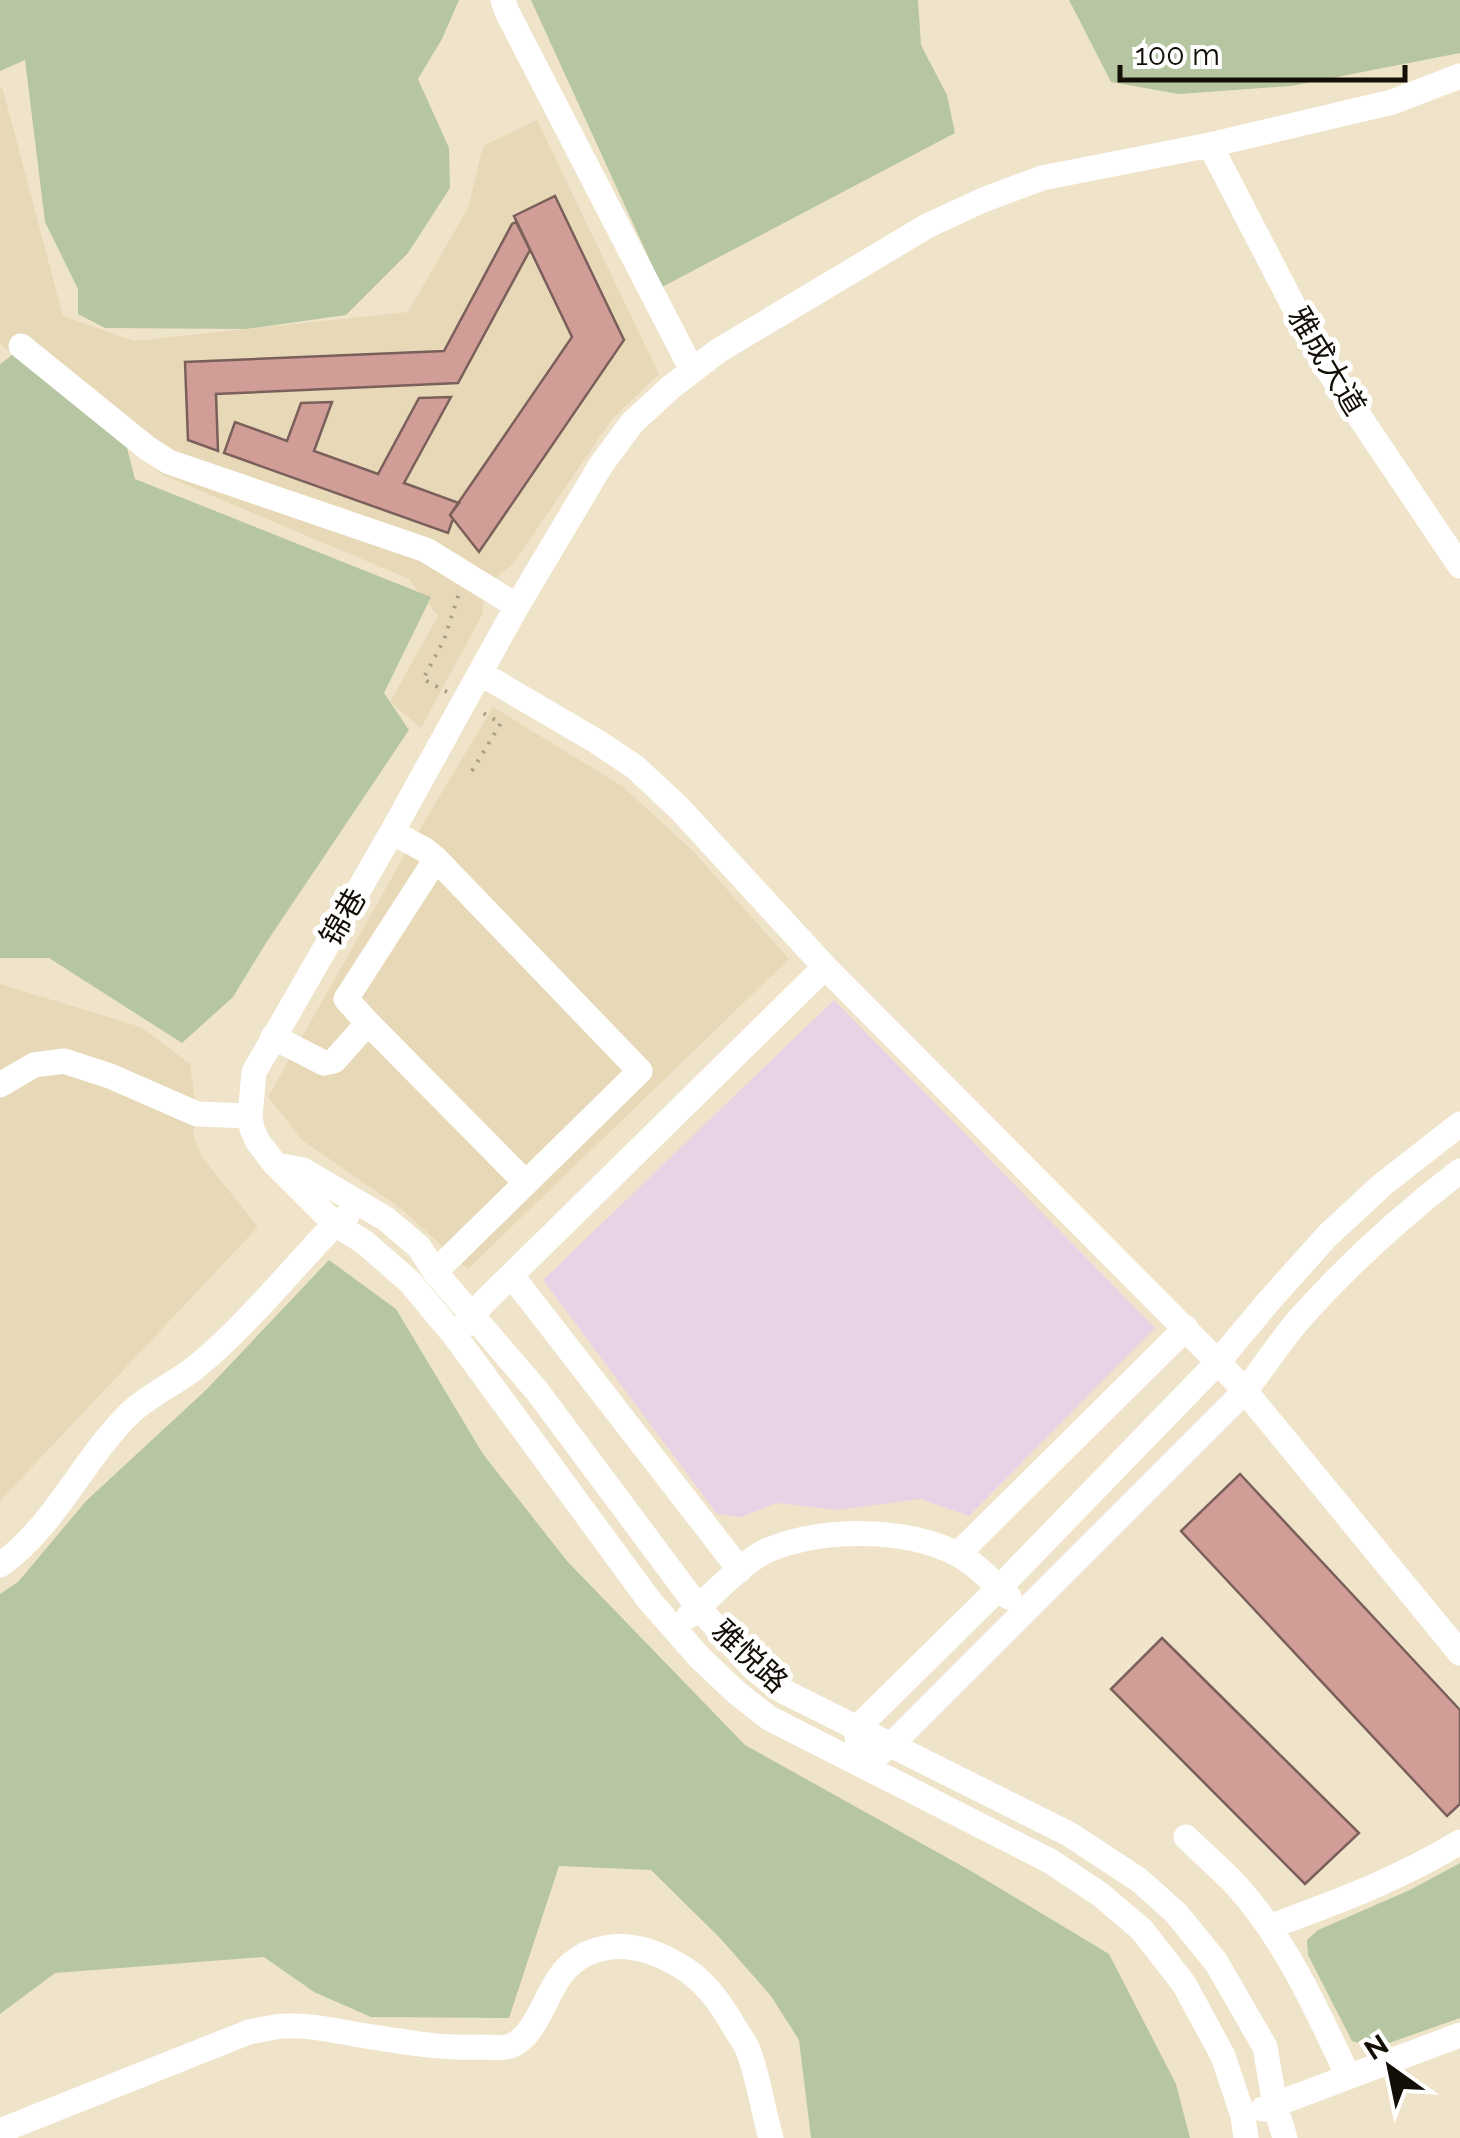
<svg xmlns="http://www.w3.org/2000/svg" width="1460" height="2138" font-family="Raleway,'Noto Sans SC',sans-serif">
<rect width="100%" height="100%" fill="#efe4c9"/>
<path fill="#e6d4e6" d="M 834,1000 L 1155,1328 L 969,1516 L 920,1499 L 838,1510 L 776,1503 L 742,1517 L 717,1514 L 543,1280 Z"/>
<path fill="#e7d9b7" d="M 2,86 L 63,316 L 134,341 L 408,312 L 468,208 L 483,146 L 537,120 L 659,374 L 612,419 L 514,563 L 485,587 L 482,615 L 421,728 L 390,702 L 438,616 L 409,579 L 163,475 L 0,344 L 0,88 Z
M 493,707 L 622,786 L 693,851 L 789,959 L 468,1269 L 400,1208 L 302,1140 L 268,1097 L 412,842 Z
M 0,984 L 141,1027 L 190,1064 L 197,1114 L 193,1135 L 202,1157 L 258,1227 L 0,1501 Z"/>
<path fill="#b7c6a2" d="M 0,0 L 459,0 L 442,39 L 418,79 L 449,148 L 450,188 L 408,253 L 346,315 L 246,329 L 105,328 L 78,314 L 78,289 L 45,222 L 25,60 L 0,71 Z
M 531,0 L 918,0 L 921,45 L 947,95 L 955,133 L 662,287 Z
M 1069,0 L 1460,0 L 1460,53 L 1291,86 L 1179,94 L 1111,82 Z
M 15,353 L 126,444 L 135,479 L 431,597 L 384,693 L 409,730 L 266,943 L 233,997 L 182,1043 L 49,958 L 0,958 L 0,364 Z
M 329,1260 L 396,1309 L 483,1454 L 567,1561 L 745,1745 L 971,1871 L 1109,1954 L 1176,2084 L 1190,2138 L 811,2138 L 799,2040 L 771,1996 L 720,1938 L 651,1870 L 559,1866 L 509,2018 L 371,2017 L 314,1992 L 264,1957 L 55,1973 L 0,2014 L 0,1594 L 18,1582 L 86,1501 L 206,1390 Z
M 1460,1863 L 1460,2018 L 1375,2048 L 1352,2041 L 1308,1955 L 1307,1940 L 1318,1930 L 1410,1890 Z"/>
<path fill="#d09d97" stroke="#7b5f5b" stroke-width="2.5" d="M 555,196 L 624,340 L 479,552 L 450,515 L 572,337 L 514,216 Z
M 516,222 L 530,250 L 458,383 L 216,394 L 218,451 L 188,440 L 185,362 L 444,351 L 512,224 Z
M 451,397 L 404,483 L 459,503 L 450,515 L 453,519 L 448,533 L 224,453 L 235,422 L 287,441 L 301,403 L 332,402 L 314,451 L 378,474 L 419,398 Z
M 1240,1474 L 1460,1710 L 1460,1804 L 1447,1816 L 1181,1531 Z
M 1162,1638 L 1359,1833 L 1305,1884 L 1111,1689 Z"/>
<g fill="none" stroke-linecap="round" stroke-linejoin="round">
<path stroke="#a79e89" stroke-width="4" stroke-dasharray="2.5 8" stroke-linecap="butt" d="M 447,692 L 423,679 L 444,640 L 459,593
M 472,771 L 501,723 L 481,712"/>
<path stroke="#fff" stroke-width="25" d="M 503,0 L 507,12 L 692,370
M 1210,145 L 1322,361 L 1460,566
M 21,346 L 147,448 L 169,462 L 426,550 L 517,606
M 480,673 L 596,741 L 635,767 L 680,809 L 825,967 L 1218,1362 L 1245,1391 L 1460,1653
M 392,832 L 425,850 L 436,859 L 640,1071 L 435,1272
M 368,1023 L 346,999 L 436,859
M 273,1037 L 324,1063 L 334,1061 L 368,1023 L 525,1182
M 0,1085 L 34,1065 L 64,1061 L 110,1076 L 197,1114 L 250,1116
M 1460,1124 L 1382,1185 L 1328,1235 L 1268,1302 L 1218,1362 L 999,1588 L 856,1729 L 861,1765 L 891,1745 L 1245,1391 C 1262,1369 1278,1345 1296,1323 C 1346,1266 1400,1217 1460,1171
M 277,1165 L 303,1170 L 386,1219 L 419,1247 L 435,1272 L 537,1391 L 698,1607 L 753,1668 L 781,1690 L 1069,1834 L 1139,1880 L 1176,1913 L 1216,1962 L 1265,2047 L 1275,2105 L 1285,2138
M 512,1276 L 740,1570
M 461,1328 L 484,1302 L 825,967
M 958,1554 L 1186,1328
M 0,1565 C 55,1526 81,1462 128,1415 C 148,1395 175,1384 196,1367 C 245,1327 291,1270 335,1224 L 347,1216
M 689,1616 C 709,1598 743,1562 766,1551 C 820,1528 902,1527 955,1553 C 975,1562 993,1583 1009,1597
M 1186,1837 C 1202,1853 1221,1869 1237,1886 C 1286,1941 1317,2010 1348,2076
M 1269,1927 C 1334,1903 1400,1879 1460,1842
M 1263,2109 L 1460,2035
M 0,2131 L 249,2032 C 261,2030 274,2026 286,2026 C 309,2025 332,2030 354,2034 C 397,2041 440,2049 483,2047 C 490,2047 499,2048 506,2047 C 538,2041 546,1985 570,1965 C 592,1945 621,1943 648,1951 C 692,1966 714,1990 736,2030 C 740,2036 745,2043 748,2050 C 758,2075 763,2111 771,2138
M 1246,2138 L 1243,2116 L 1223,2056 L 1184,1984 L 1142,1930 L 1101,1895 L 1050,1861 L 769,1718 L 737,1693 L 700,1658 L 649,1600 L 455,1336 L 410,1282 L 364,1242 L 335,1224 L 275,1164 L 258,1142 L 252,1129 L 250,1116 L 254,1072 L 392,832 L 517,606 L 601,465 L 632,423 L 671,387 L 718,351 L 927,226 L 983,200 L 1042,178 L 1210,145 L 1392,102 L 1460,76"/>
</g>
<g text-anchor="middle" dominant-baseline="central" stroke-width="10" stroke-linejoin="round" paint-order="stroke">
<g font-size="30" fill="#130f06" stroke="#fff">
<text transform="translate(1327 361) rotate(59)">雅成大道</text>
<text transform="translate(343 917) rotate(-60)">锦巷</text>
<text transform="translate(750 1656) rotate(43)">雅悦路</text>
</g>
</g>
<g transform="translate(1390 2068) rotate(327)" stroke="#ffffff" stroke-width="8" paint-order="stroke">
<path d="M0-8L18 38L0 25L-18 38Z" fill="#130f06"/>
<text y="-15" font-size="28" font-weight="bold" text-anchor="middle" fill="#130f06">N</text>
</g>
<path d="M1120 65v15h285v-15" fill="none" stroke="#130f06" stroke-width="5"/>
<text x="1135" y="65" font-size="30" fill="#130f06" stroke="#ffffff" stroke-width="8" paint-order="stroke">100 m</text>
</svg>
